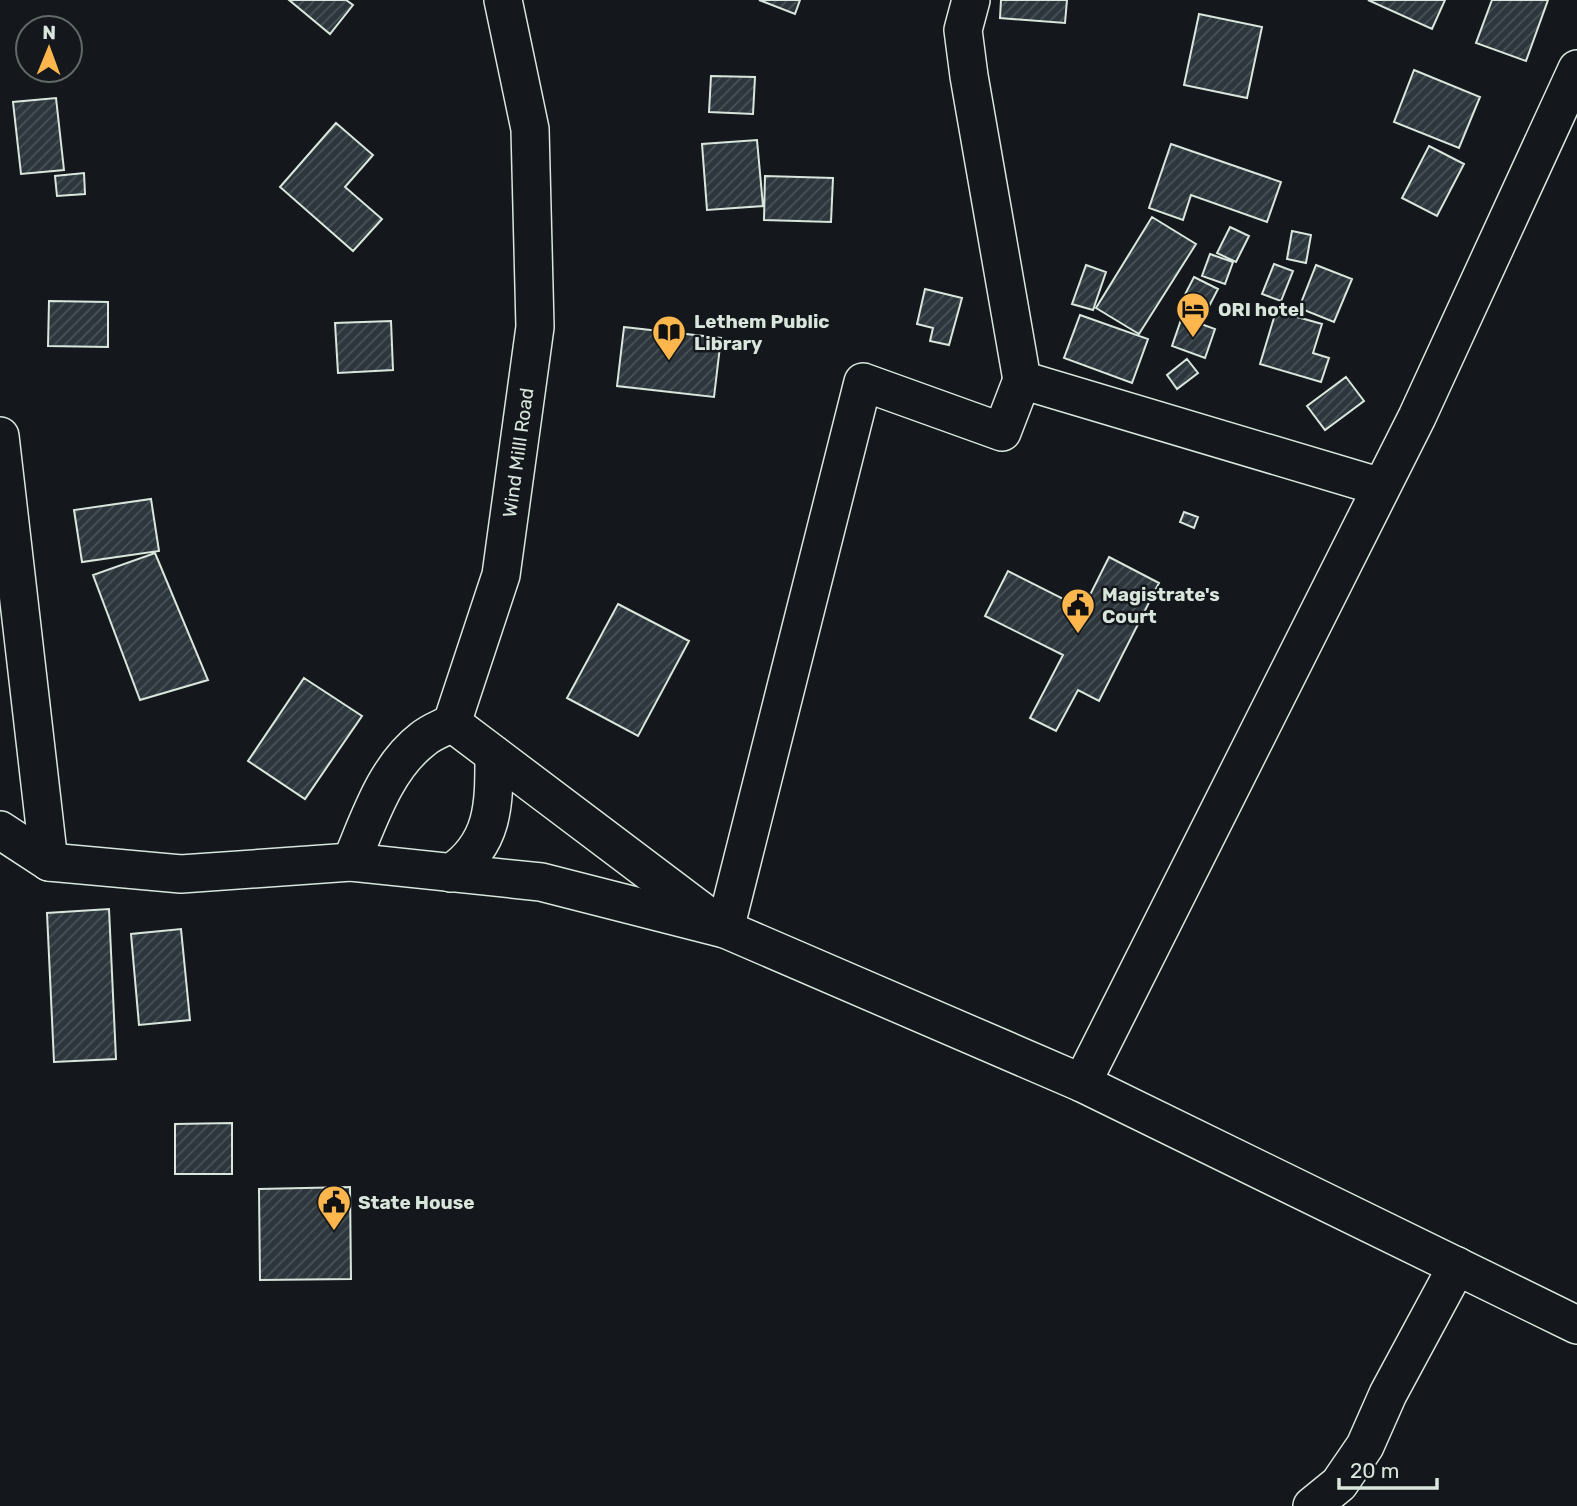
<svg xmlns="http://www.w3.org/2000/svg" width="1577" height="1506" font-family="Rubik,sans-serif">
<defs>
<pattern id="building-hatch" width="6" height="6" patternUnits="userSpaceOnUse" patternTransform="scale(1.75)"><rect width="6" height="6" fill="#2c363c"/><path d="M-1 1l2-2M0 6l6-6M5 7l2-2" fill="none" stroke="#4a5358"/></pattern>
</defs>
<rect width="100%" height="100%" fill="#14181c"/>
<path fill="url(#building-hatch)" stroke="#d8e6dc" stroke-width="2" d="M 289,0 L 346,0 L 353,5 L 330,34 Z
M 759,0 L 800,0 L 795,14 Z
M 1001,0 L 1067,0 L 1065,23 L 1000,18 Z
M 1368,0 L 1445,0 L 1432,29 Z
M 1492,0 L 1548,0 L 1526,61 L 1476,43 Z
M 1199,14 L 1262,27 L 1247,98 L 1184,85 Z
M 1414,70 L 1480,97 L 1459,148 L 1394,122 Z
M 711,76 L 755,77 L 753,114 L 709,112 Z
M 56,98 L 64,170 L 21,174 L 13,102 Z
M 336,123 L 373,155 L 345,187 L 382,219 L 353,251 L 280,187 Z
M 757,140 L 763,206 L 707,210 L 702,144 Z
M 1171,144 L 1281,182 L 1267,222 L 1191,195 L 1183,220 L 1149,208 Z
M 1429,146 L 1464,164 L 1437,216 L 1402,198 Z
M 84,173 L 85,194 L 57,196 L 55,176 Z
M 765,176 L 833,178 L 831,222 L 764,220 Z
M 1152,217 L 1196,244 L 1139,334 L 1096,308 Z
M 1230,227 L 1249,236 L 1236,262 L 1217,253 Z
M 1292,231 L 1311,235 L 1306,263 L 1287,259 Z
M 1210,254 L 1233,262 L 1225,284 L 1202,276 Z
M 1274,264 L 1293,271 L 1281,301 L 1262,294 Z
M 1086,265 L 1106,272 L 1093,310 L 1072,304 Z
M 1316,265 L 1352,279 L 1334,322 L 1299,308 Z
M 1194,277 L 1218,289 L 1203,318 L 1179,306 Z
M 925,289 L 962,298 L 949,345 L 930,341 L 933,328 L 917,324 Z
M 49,301 L 108,302 L 108,347 L 48,346 Z
M 1276,311 L 1322,324 L 1313,353 L 1329,358 L 1321,382 L 1260,364 Z
M 1080,315 L 1148,339 L 1132,383 L 1064,358 Z
M 1182,317 L 1215,329 L 1205,358 L 1172,346 Z
M 391,321 L 393,370 L 338,373 L 335,323 Z
M 624,327 L 721,338 L 714,397 L 617,386 Z
M 1187,359 L 1198,373 L 1177,389 L 1167,375 Z
M 1346,377 L 1364,401 L 1325,430 L 1307,406 Z
M 151,499 L 159,551 L 82,562 L 74,510 Z
M 1184,512 L 1198,517 L 1194,528 L 1180,522 Z
M 155,553 L 208,680 L 140,700 L 93,575 Z
M 1109,557 L 1159,583 L 1099,701 L 1078,690 L 1056,731 L 1030,718 L 1063,655 L 985,616 L 1008,571 L 1083,609 Z
M 618,604 L 689,641 L 638,736 L 567,698 Z
M 304,678 L 362,716 L 305,799 L 248,761 Z
M 109,909 L 116,1059 L 54,1062 L 47,913 Z
M 181,929 L 190,1020 L 139,1025 L 131,934 Z
M 232,1123 L 232,1174 L 175,1174 L 175,1124 Z
M 350,1187 L 351,1279 L 260,1280 L 259,1189 Z"/>
<g fill="none" stroke-linecap="round" stroke-linejoin="round">
<g stroke="#d8e6dc" stroke-width="40">
<g id="minor">
<path d="M 971,0 L 963,30 L 969,76 L 1022,380 L 1381,487"/>
<path d="M 1577,69 L 1417,417 L 1082,1083 L 1577,1325"/>
<path d="M 0,436 L 49,862"/>
<path d="M 452,723 L 725,929 L 863,382 L 1002,432 L 1022,380"/>
<path d="M 0,830 L 49,862 L 181,874 L 351,862 L 541,882 L 725,929 L 1082,1083"/>
<path id="s1" d="M 351,862 C 369,820 385,768 423,739 C 431,732 443,728 452,723 L 501,575 L 535,327 L 530,129 L 503,0"/>
<path d="M 451,873 C 495,843 494,803 494,755"/>
<path d="M 1312,1506 L 1339,1484 L 1365,1446 L 1388,1394 L 1457,1266"/>
</g>
</g>
<use href="#minor" stroke="#14181c" stroke-width="37"/>
</g>
<defs>
<g id="hotel-pin" transform="scale(1.75)"><path d="M0 17L-7.5 6A9.5 9.5 0 1 1 7.5 6Z" fill="#ffb74d" stroke="#14181c"/><path d="M-6-4.5h1.5V1H6V5H4.5V3h-9V5H-6ZM-4 0a1.8 1.8 0 1 1 3.6 0ZM.5 0V-2.5h3Q6-2.5 6 0Z" fill="#111"/></g>
<g id="library-pin" transform="scale(1.75)"><path d="M0 17L-7.5 6A9.5 9.5 0 1 1 7.5 6Z" fill="#ffb74d" stroke="#14181c"/><path d="M-6-4Q-3-5.5-.7-3.5V5Q-3 3-6 4ZM6-4Q3-5.5 .7-3.5V5Q3 3 6 4Z" fill="#111"/></g>
<g id="civic-pin" transform="scale(1.75)"><path d="M0 17L-7.5 6A9.5 9.5 0 1 1 7.5 6Z" fill="#ffb74d" stroke="#14181c"/><path d="M-.6-6.5H3V-4.5H.6V-3L4-1V1h2V6H-6V1h2V-1L-.6-3ZM-1.2 2.5V6h2.4V2.5Z" fill="#111"/></g>
</defs>
<g fill-rule="evenodd">
<use href="#hotel-pin" x="1193" y="309"/>
<use href="#library-pin" x="669" y="332"/>
<use href="#civic-pin" x="1078" y="605"/>
<use href="#civic-pin" x="334" y="1202"/>
</g>
<g text-anchor="middle" dominant-baseline="central" stroke-width="5" stroke-linejoin="round" paint-order="stroke">
<g font-size="19" font-weight="bold" fill="#d8e6dc" stroke="#14181c" text-anchor="start">
<text x="1218" y="309">ORI hotel</text>
<text x="694" y="321">Lethem Public<tspan x="694" dy="22">Library</tspan></text>
<text x="1102" y="594">Magistrate's<tspan x="1102" dy="22">Court</tspan></text>
<text x="358" y="1202">State House</text>
</g>
<g font-size="19" fill="#d8e6dc" stroke="#14181c">
<text stroke="none"><textPath href="#s1" startOffset="457">Wind Milll Road</textPath></text>
</g>
</g>
<g transform="translate(49 49) rotate(1)"><circle r="33" fill="#14181c" stroke="#626a69" stroke-width="2"/>
<path d="M0-5L12 26L0 18L-12 26Z" fill="#ffb74d"/>
<text y="-10" font-size="19" font-weight="bold" text-anchor="middle" fill="#d8e6dc">N</text>
</g>
<path d="M1339 1478v10h98v-10" fill="none" stroke="#d8e6dc" stroke-width="3.5"/>
<text x="1350" y="1478" font-size="21" fill="#d8e6dc" stroke="#14181c" stroke-width="5" paint-order="stroke">20 m</text>
</svg>
